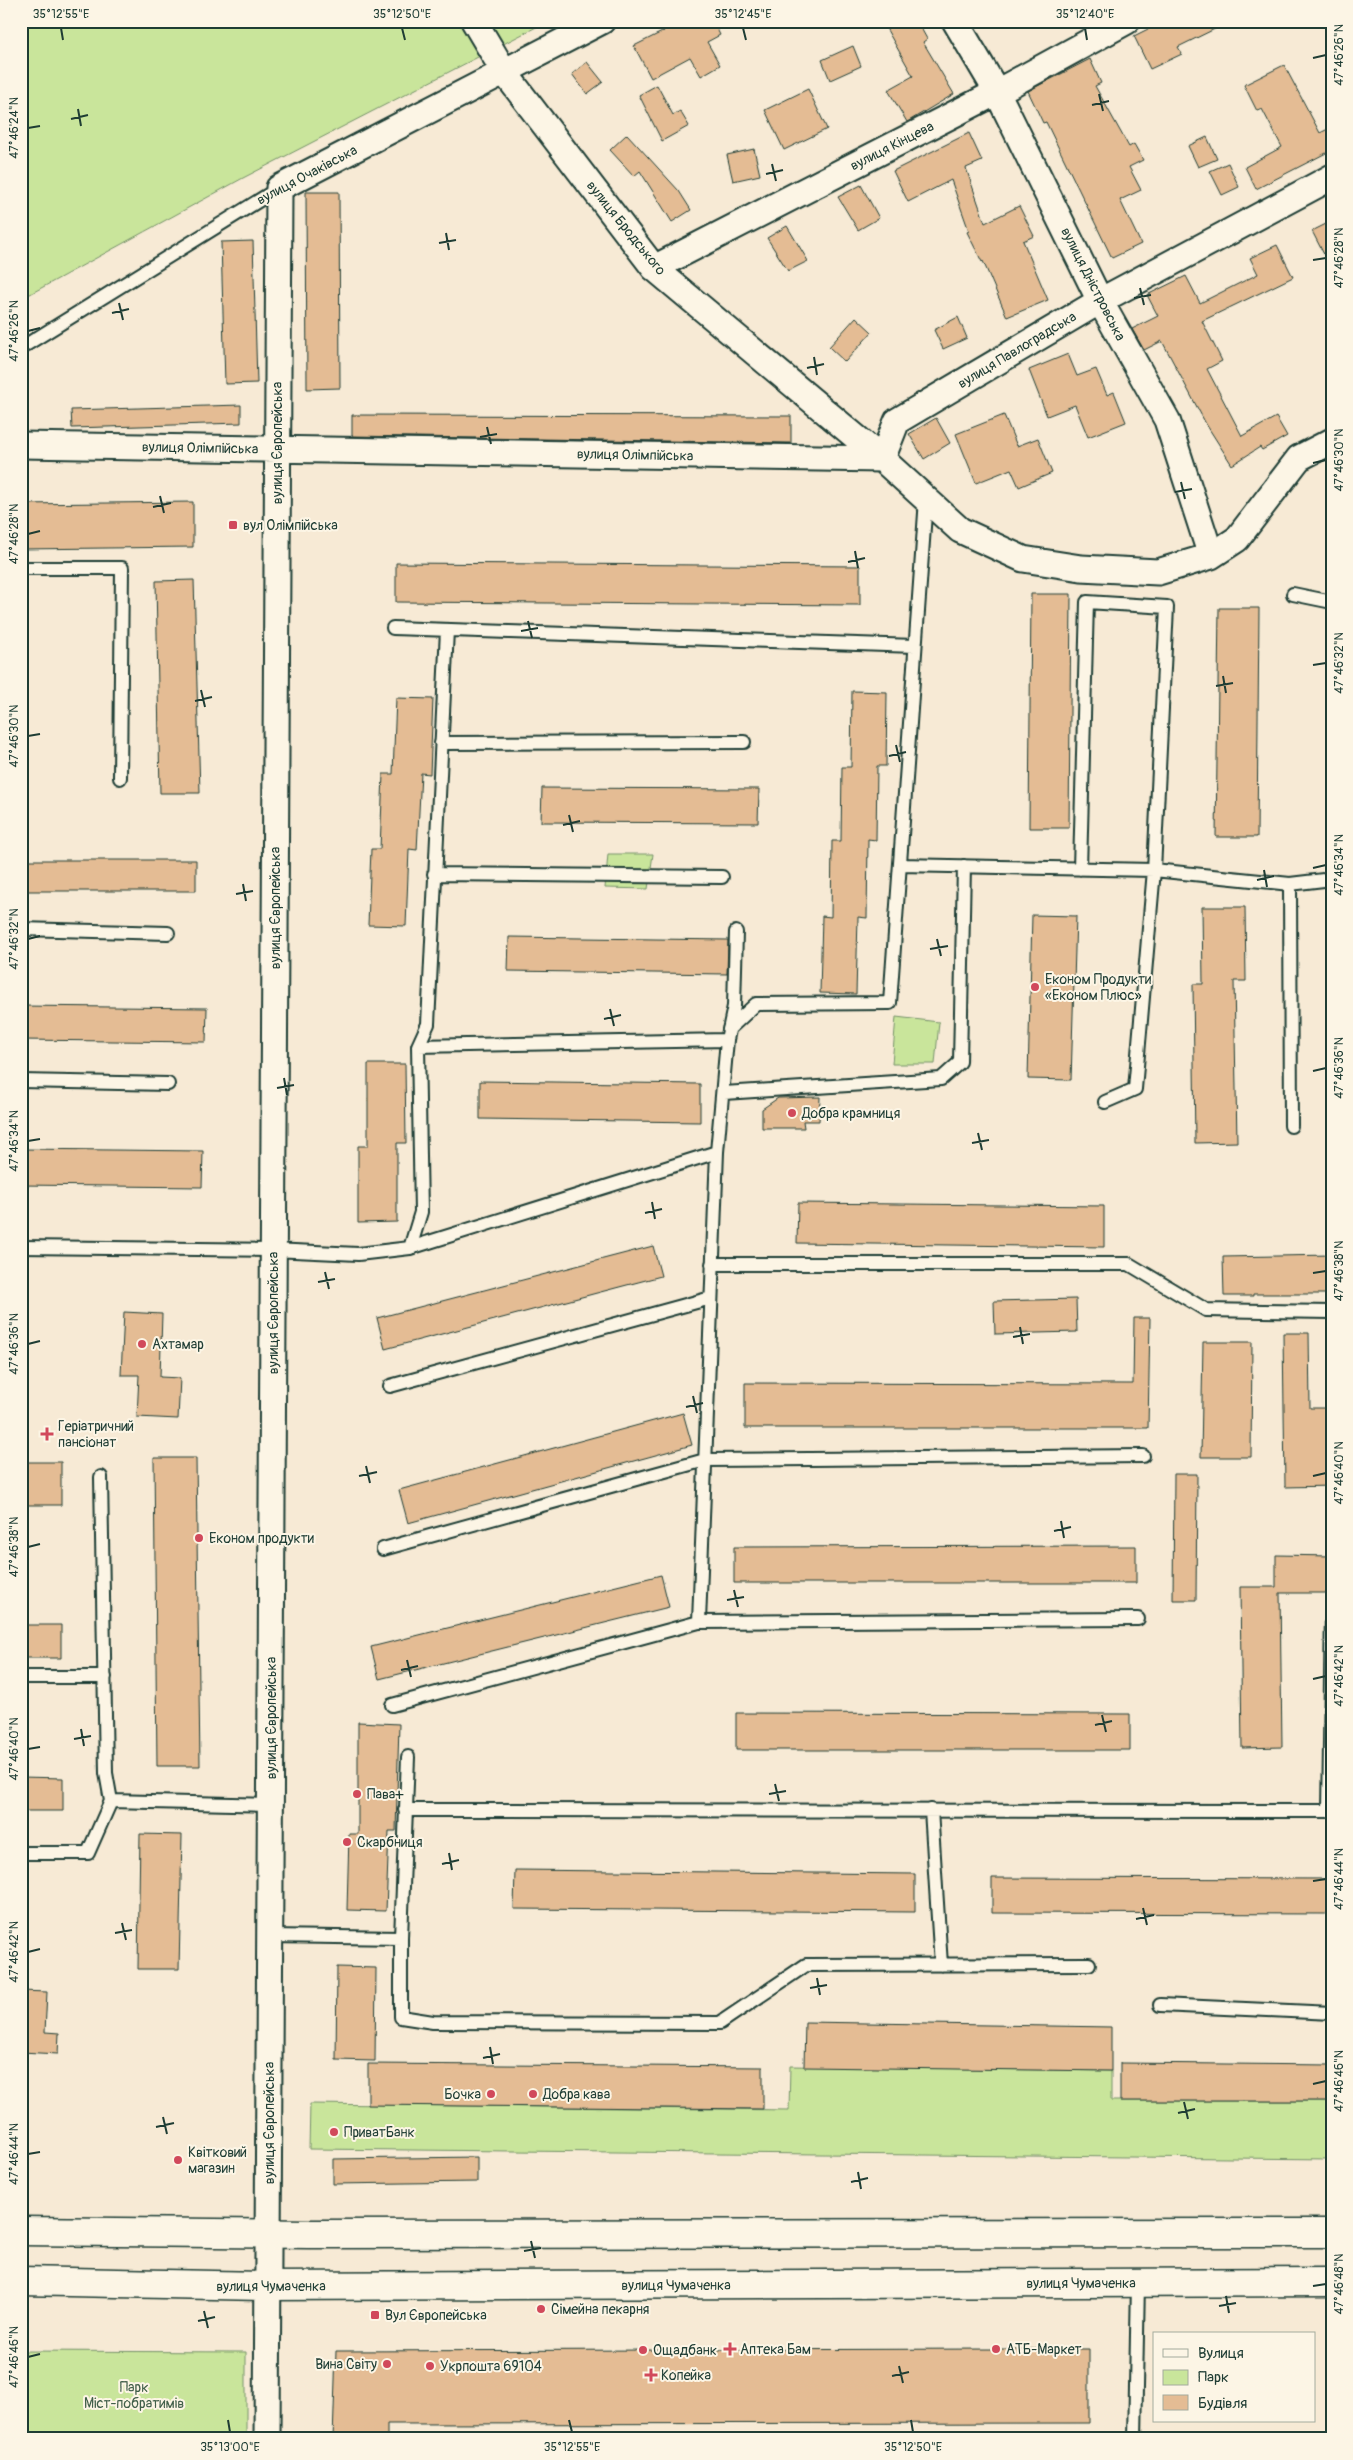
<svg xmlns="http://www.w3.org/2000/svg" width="1353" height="2460" font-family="Pangolin,sans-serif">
<rect width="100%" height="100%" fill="#f7ead5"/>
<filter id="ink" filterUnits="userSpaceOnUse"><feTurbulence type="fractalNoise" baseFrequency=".02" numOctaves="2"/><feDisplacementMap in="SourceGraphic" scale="10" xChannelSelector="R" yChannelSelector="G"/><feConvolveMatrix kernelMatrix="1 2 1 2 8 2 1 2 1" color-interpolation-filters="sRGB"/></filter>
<g filter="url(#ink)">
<path fill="#c9e59b" stroke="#749168" d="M 21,21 L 548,21 L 243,178 L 21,299 Z
M 608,854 L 653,854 L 648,889 L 605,888 Z
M 896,1017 L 939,1022 L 935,1064 L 892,1064 Z
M 790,2066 L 1111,2071 L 1111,2101 L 1332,2101 L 1332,2159 L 309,2149 L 310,2104 L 789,2110 Z
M 21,2351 L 246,2352 L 246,2439 L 21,2439 Z"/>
<path fill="#e4bc94" stroke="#1f3d34" d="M 659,21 L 713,21 L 720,35 L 707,42 L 720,65 L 701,76 L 690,57 L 651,78 L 634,46 L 664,31 Z
M 882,21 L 917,21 L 927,39 L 923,42 L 954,94 L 907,122 L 888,90 L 913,76 Z
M 1164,21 L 1231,21 L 1178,47 L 1182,54 L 1150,69 L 1134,36 Z
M 853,46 L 861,66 L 830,80 L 822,60 Z
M 1090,59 L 1101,83 L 1095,86 L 1129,147 L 1134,144 L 1143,160 L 1129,167 L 1141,190 L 1120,200 L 1141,244 L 1112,258 L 1046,122 L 1043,123 L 1028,91 Z
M 587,62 L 603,82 L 587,94 L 572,74 Z
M 1284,65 L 1320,133 L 1332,127 L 1332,150 L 1256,189 L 1245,167 L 1282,147 L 1262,109 L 1257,111 L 1244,85 Z
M 657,85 L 673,115 L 680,111 L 689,126 L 662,141 L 639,95 Z
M 808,89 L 827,129 L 784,150 L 765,110 Z
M 969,133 L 982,161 L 966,168 L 985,223 L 1019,206 L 1034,236 L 1023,241 L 1048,300 L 1007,317 L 983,261 L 982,262 L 967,232 L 969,231 L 951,180 L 908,202 L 893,171 Z
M 627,134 L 679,191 L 691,210 L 672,222 L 640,171 L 634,176 L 610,150 Z
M 1207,137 L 1217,159 L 1198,167 L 1188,146 Z
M 754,149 L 760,175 L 733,181 L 727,155 Z
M 1228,163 L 1239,187 L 1222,195 L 1210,171 Z
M 861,185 L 879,218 L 858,230 L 838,197 Z
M 306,192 L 339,192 L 340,388 L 307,389 Z
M 1332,221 L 1332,270 L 1312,231 Z
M 787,226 L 808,261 L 788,271 L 767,238 Z
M 253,241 L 257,383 L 225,384 L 221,242 Z
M 1277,245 L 1293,277 L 1202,321 L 1222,361 L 1207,369 L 1242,436 L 1276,417 L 1287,436 L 1262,450 L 1260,447 L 1232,465 L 1206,424 L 1162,341 L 1144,350 L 1132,329 L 1158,316 L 1147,295 L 1186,276 L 1200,303 L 1258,274 L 1250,258 Z
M 856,317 L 872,332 L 845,362 L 829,347 Z
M 958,317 L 967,338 L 943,349 L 934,330 Z
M 1068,354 L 1077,376 L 1096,369 L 1107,395 L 1114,392 L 1126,422 L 1088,437 L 1075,405 L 1047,416 L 1029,370 Z
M 241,405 L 241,423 L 72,428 L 71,410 Z
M 352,415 L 791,416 L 791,443 L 352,436 Z
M 1004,415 L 1017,446 L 1038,438 L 1052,473 L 1019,487 L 1011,469 L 976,483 L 956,434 Z
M 936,418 L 950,443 L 924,459 L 909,434 Z
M 193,502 L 193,547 L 21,549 L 21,504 Z
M 396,563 L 860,566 L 860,605 L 396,602 Z
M 194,580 L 200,793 L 160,793 L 156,581 Z
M 1031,594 L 1071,594 L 1069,828 L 1029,828 Z
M 1219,608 L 1259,608 L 1257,837 L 1216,837 Z
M 852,691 L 887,692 L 886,766 L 877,766 L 876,840 L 868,839 L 867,918 L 858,917 L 856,994 L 820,993 L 822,916 L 831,917 L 832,841 L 841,841 L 842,767 L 851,767 Z
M 396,698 L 433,699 L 430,774 L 421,773 L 417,850 L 409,849 L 406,926 L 368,925 L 371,849 L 380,849 L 383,774 L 393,774 Z
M 542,788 L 759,789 L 758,823 L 541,822 Z
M 21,860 L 196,860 L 196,891 L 21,891 Z
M 1202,907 L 1245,907 L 1246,981 L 1234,981 L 1237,1142 L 1195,1143 L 1193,984 L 1203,984 Z
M 1032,915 L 1076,916 L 1071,1080 L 1028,1079 Z
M 509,937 L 728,940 L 727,974 L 508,971 Z
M 21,1006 L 207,1008 L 206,1042 L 21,1040 Z
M 368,1064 L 405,1064 L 406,1143 L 397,1143 L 397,1222 L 358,1223 L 358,1146 L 368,1146 Z
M 480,1081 L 700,1084 L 700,1122 L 480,1119 Z
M 820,1097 L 819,1121 L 803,1121 L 804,1128 L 762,1128 L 762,1109 L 778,1098 Z
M 21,1149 L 203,1151 L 202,1187 L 21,1185 Z
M 798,1203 L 1104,1206 L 1104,1247 L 797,1243 Z
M 653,1246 L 661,1276 L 385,1349 L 377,1318 Z
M 1332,1255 L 1332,1294 L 1253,1294 L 1253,1296 L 1224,1296 L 1223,1257 Z
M 1076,1299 L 1077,1332 L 995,1334 L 994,1301 Z
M 124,1312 L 162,1314 L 160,1377 L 180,1378 L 178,1419 L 137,1417 L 139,1375 L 121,1375 Z
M 1134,1318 L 1150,1318 L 1148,1428 L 745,1428 L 745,1383 L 1133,1384 Z
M 1283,1333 L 1309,1333 L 1310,1408 L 1332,1408 L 1332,1486 L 1285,1487 Z
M 1203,1342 L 1252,1342 L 1251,1457 L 1201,1457 Z
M 683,1413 L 692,1445 L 408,1523 L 399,1490 Z
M 154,1458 L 196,1458 L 200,1766 L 157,1766 Z
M 21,1462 L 61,1462 L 61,1505 L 21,1505 Z
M 1174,1474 L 1197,1474 L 1196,1600 L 1173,1600 Z
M 1136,1546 L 1136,1583 L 734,1583 L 734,1547 Z
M 1276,1555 L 1332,1556 L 1332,1593 L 1280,1593 L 1282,1747 L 1242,1748 L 1240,1587 L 1276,1587 Z
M 661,1575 L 669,1607 L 379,1679 L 371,1647 Z
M 21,1625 L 61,1625 L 61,1658 L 21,1658 Z
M 736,1713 L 1130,1714 L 1130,1750 L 736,1750 Z
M 358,1722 L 399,1724 L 396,1831 L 389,1831 L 386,1911 L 347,1910 L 349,1834 L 358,1834 Z
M 21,1777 L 63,1778 L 63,1811 L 21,1811 Z
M 140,1834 L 182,1835 L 179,1969 L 138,1969 Z
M 515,1870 L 915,1874 L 915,1912 L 514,1909 Z
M 992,1878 L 1332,1879 L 1332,1914 L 992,1913 Z
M 337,1967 L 376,1968 L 375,2061 L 336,2060 Z
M 21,1991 L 47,1992 L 45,2032 L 59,2033 L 58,2054 L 21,2052 Z
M 805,2022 L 1111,2027 L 1111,2071 L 804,2067 Z
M 1120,2063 L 1332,2065 L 1332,2101 L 1120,2101 Z
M 368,2064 L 763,2067 L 763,2109 L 368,2105 Z
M 477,2157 L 477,2182 L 333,2184 L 333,2159 Z
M 996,2349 L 1089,2349 L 1089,2423 L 387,2424 L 387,2439 L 333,2439 L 336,2351 Z"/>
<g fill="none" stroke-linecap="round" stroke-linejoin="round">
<g stroke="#1f3d34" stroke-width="16">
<path id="lane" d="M 21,348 L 279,188
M 21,568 L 122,568 L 120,778
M 1293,594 L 1332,602
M 393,628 L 915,646
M 441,743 L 744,742
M 900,865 L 1154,870 L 1290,884 L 1332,879
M 1080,869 L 1087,602 L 1167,607 L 1154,870 L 1135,1089 L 1105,1102
M 434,874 L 722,877
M 1290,884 L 1291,1126
M 21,929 L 168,933
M 729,1029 L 756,1004 L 890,1003 L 926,499
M 418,1046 L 727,1040
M 21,1081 L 168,1084
M 724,1093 L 941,1079 L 960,1062 L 964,866
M 21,1247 L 273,1250 L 358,1254 L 410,1248 L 717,1152
M 410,1248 L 421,1212 L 418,1046 L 428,1024 L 447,630
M 712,1264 L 1129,1264 L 1206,1310 L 1332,1312
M 390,1386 L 711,1298
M 101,1477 L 106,1773 L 111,1801 L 270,1805
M 383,1549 L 705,1460 L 1143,1456
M 699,1622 L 717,1152 L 727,1040 L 734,1006 L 736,932
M 21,1677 L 105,1677
M 392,1705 L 699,1622 L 1138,1619
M 405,1810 L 1329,1811 L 1332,1608
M 931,1810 L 941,1965
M 21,1853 L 88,1853 L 111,1801
M 270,1936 L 401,1938 L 401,2017 L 433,2022 L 720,2023 L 806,1965 L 1089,1964
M 401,1938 L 408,1757
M 1160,2005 L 1332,2013
M 1135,2439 L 1138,2282"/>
</g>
<g stroke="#1f3d34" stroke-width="29">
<path id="street" d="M 474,21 L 505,73 L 654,268 L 882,459 L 960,530 L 1023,559 L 1081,568 L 1158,572 L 1211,556 L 1237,539 L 1299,458 L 1332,441
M 955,21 L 997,92 L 1100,301 L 1167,420 L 1211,556
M 654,268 L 997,92 L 1127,21
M 21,445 L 882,459
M 882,459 L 897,421 L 1100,301 L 1332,177
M 267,2439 L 279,188 L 602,21"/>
</g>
<g stroke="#1f3d34" stroke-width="31">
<path id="secondary" d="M 21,2231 L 309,2234 L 1332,2233
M 21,2281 L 268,2286 L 1332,2282"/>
</g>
<use href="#lane" stroke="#fcf5e5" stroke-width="12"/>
<use href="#street" stroke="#fcf5e5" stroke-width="25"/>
<use href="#secondary" stroke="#fcf5e5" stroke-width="28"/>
</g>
</g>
<path fill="none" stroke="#1f3d34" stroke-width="2" d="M 61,28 L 63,40M 402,28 L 405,40M 743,28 L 746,40M 1085,28 L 1087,40M 1313,58 L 1326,55M 1099,94 L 1103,111M 1092,105 L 1109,101M 78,109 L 81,126M 71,119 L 88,115M 28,128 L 40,126M 772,164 L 776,181M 766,174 L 783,170M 446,233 L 449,250M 439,243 L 456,240M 1313,260 L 1326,258M 1140,288 L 1144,305M 1134,298 L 1151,295M 119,303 L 123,320M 112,313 L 129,309M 28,331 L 40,328M 814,357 L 817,375M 807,368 L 824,364M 487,427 L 491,444M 480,437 L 497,434M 1313,463 L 1326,460M 1181,482 L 1185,499M 1175,492 L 1192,489M 160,496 L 164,513M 153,507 L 171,503M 28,534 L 40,531M 855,551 L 858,568M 848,562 L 865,558M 528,621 L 532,638M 521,631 L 538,628M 1313,665 L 1326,663M 1223,676 L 1226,693M 1216,686 L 1233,683M 201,690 L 205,707M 195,701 L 212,697M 28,736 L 40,734M 896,745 L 900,762M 889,756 L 906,752M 569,815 L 573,832M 563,825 L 580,821M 1313,868 L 1326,865M 1264,870 L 1267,887M 1257,880 L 1274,876M 243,884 L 246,901M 236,894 L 253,891M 28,939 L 40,936M 937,939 L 941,956M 930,949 L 948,946M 610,1009 L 614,1026M 604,1019 L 621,1015M 1313,1071 L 1326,1068M 284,1078 L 287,1095M 277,1088 L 294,1085M 978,1133 L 982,1150M 28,1141 L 40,1139M 972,1143 L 989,1140M 652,1202 L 655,1219M 645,1213 L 662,1209M 325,1272 L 329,1289M 1313,1273 L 1326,1271M 318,1282 L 335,1279M 1020,1327 L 1023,1344M 1013,1337 L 1030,1334M 28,1344 L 40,1341M 693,1396 L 697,1413M 686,1407 L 703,1403M 366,1466 L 370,1483M 359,1476 L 377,1472M 1313,1476 L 1326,1473M 1061,1521 L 1064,1538M 1054,1531 L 1071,1527M 28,1547 L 40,1544M 734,1590 L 738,1607M 727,1600 L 744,1597M 407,1660 L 411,1677M 401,1670 L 418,1666M 1313,1679 L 1326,1676M 1102,1715 L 1106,1732M 1095,1725 L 1112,1721M 81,1729 L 84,1746M 74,1739 L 91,1736M 28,1749 L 40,1747M 775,1784 L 779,1801M 769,1794 L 786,1791M 449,1853 L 452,1870M 442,1864 L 459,1860M 1313,1881 L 1326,1879M 1143,1908 L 1147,1925M 1136,1919 L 1154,1915M 122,1923 L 126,1940M 115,1933 L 132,1930M 28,1952 L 40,1949M 817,1978 L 820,1995M 810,1988 L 827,1985M 490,2047 L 493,2064M 483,2058 L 500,2054M 1313,2084 L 1326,2081M 1184,2102 L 1188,2119M 1178,2113 L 1195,2109M 163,2117 L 167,2134M 156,2127 L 174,2123M 28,2154 L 40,2152M 858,2172 L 861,2189M 851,2182 L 868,2178M 531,2241 L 535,2258M 524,2251 L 541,2248M 1313,2286 L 1326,2284M 1226,2296 L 1229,2313M 1219,2306 L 1236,2303M 204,2311 L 208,2328M 198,2321 L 215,2317M 28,2357 L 40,2354M 899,2366 L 903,2383M 892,2376 L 909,2372M 228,2420 L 230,2432M 569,2420 L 572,2432M 911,2420 L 913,2432"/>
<g fill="#d1495b" stroke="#fcf5e5" stroke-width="2">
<rect x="228" y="520" width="10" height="10" rx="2.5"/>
<circle cx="1035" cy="987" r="5"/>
<circle cx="792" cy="1113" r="5"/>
<circle cx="142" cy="1344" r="5"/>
<path d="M44.5 1426.5h5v5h5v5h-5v5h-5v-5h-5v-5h5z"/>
<circle cx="199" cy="1538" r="5"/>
<circle cx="357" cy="1794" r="5"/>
<circle cx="347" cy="1842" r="5"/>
<circle cx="491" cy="2094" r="5"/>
<circle cx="533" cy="2094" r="5"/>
<circle cx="334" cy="2132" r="5"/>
<circle cx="178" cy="2160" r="5"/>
<circle cx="541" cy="2309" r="5"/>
<rect x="370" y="2310" width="10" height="10" rx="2.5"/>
<path d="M727.5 2341.5h5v5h5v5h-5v5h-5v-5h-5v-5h5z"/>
<circle cx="996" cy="2349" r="5"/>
<circle cx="643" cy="2350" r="5"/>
<circle cx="387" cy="2364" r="5"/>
<circle cx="430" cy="2366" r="5"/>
<path d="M648.5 2367.5h5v5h5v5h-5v5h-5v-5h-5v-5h5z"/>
</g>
<g text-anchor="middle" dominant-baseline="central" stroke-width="4" stroke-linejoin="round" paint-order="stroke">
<g font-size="14" fill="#1f3d34" stroke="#fcf5e5">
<text transform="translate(892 146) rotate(-27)">вулиця Кінцева</text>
<text transform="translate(307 175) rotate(-28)">вулиця Очаківська</text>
<text transform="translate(626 228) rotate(51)">вулиця Бродського</text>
<text transform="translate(1093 284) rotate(63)">вулиця Дністровська</text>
<text transform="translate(1017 350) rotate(-31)">вулиця Павлоградська</text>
<text transform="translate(277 443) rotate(-90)">вулиця Європейська</text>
<text transform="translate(200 448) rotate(1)">вулиця Олімпійська</text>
<text transform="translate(635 455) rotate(1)">вулиця Олімпійська</text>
<text transform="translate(275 908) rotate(-90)">вулиця Європейська</text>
<text transform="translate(273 1313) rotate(-90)">вулиця Європейська</text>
<text transform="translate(271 1718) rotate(-90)">вулиця Європейська</text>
<text transform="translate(269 2123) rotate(-90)">вулиця Європейська</text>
<text x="1081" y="2283">вулиця Чумаченка</text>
<text x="676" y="2285">вулиця Чумаченка</text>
<text x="271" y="2286">вулиця Чумаченка</text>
</g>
<g font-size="14" fill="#1f3d34" stroke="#fcf5e5" text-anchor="start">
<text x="243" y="525">вул Олімпійська</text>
<text x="1045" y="979">Економ Продукти<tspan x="1045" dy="16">«Економ Плюс»</tspan></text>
<text x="802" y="1113">Добра крамниця</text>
<text x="152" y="1344">Ахтамар</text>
<text x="58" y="1426">Геріатричний<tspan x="58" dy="16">пансіонат</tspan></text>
<text x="209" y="1538">Економ продукти</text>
<text x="367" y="1794">Пава+</text>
<text x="357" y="1842">Скарбниця</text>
<text x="481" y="2094" text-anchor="end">Бочка</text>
<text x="543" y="2094">Добра кава</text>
<text x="344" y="2132">ПриватБанк</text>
<text x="188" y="2152">Квітковий<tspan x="188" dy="16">магазин</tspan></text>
<text x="551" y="2309">Сімейна пекарня</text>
<text x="385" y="2315">Вул Європейська</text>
<text x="740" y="2349">Аптека Бам</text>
<text x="1006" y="2349">АТБ-Маркет</text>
<text x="653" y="2350">Ощадбанк</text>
<text x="377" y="2364" text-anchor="end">Вина Світу</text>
<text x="440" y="2366">Укрпошта 69104</text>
<text x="661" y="2375">Копейка</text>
</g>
<g font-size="14" fill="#415f49" stroke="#fcf5e5">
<text x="134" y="2387">Парк<tspan x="134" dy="16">Міст-побратимів</tspan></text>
</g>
</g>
<rect width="1353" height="2460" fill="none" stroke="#fcf5e5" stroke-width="55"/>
<rect x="1153" y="2332" width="162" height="90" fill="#fcf5e5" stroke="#a4ab9e"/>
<rect x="1163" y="2349" width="25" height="8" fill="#fcf5e5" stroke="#a4ab9e"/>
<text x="1198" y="2358" font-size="15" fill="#1f3d34">Вулиця</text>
<rect x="1163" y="2370" width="25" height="15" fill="#c9e59b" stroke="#a4ab9e"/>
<text x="1198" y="2382" font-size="15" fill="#1f3d34">Парк</text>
<rect x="1163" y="2395" width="25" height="15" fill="#e4bc94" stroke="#a4ab9e"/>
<text x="1198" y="2408" font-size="15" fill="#1f3d34">Будівля</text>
<rect x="28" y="28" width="1298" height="2404" fill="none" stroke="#1f3d34" stroke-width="2"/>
<g font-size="12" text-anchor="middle" fill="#1f3d34">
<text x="61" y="18">35°12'55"E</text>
<text x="402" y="18">35°12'50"E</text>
<text x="743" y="18">35°12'45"E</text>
<text x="1085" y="18">35°12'40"E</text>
<text transform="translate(1339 55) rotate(-90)" y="4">47°46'26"N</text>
<text transform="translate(14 128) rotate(-90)" y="4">47°46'24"N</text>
<text transform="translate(1339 258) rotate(-90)" y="4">47°46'28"N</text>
<text transform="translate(14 331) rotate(-90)" y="4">47°46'26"N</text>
<text transform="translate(1339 460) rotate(-90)" y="4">47°46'30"N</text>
<text transform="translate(14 534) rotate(-90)" y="4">47°46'28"N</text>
<text transform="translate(1339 663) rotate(-90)" y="4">47°46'32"N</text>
<text transform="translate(14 736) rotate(-90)" y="4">47°46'30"N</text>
<text transform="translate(1339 865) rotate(-90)" y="4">47°46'34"N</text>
<text transform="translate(14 939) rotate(-90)" y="4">47°46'32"N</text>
<text transform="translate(1339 1068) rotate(-90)" y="4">47°46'36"N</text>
<text transform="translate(14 1141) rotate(-90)" y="4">47°46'34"N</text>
<text transform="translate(1339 1271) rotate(-90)" y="4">47°46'38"N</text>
<text transform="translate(14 1344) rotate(-90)" y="4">47°46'36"N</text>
<text transform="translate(1339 1473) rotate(-90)" y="4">47°46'40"N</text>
<text transform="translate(14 1547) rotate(-90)" y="4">47°46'38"N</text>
<text transform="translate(1339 1676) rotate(-90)" y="4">47°46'42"N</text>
<text transform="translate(14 1749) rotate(-90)" y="4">47°46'40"N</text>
<text transform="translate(1339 1879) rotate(-90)" y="4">47°46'44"N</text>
<text transform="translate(14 1952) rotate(-90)" y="4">47°46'42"N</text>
<text transform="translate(1339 2081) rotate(-90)" y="4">47°46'46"N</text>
<text transform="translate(14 2154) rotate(-90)" y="4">47°46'44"N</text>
<text transform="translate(1339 2284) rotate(-90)" y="4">47°46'48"N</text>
<text transform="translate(14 2357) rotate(-90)" y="4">47°46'46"N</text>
<text x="230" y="2451">35°13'00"E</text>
<text x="572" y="2451">35°12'55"E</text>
<text x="913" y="2451">35°12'50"E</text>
</g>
</svg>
